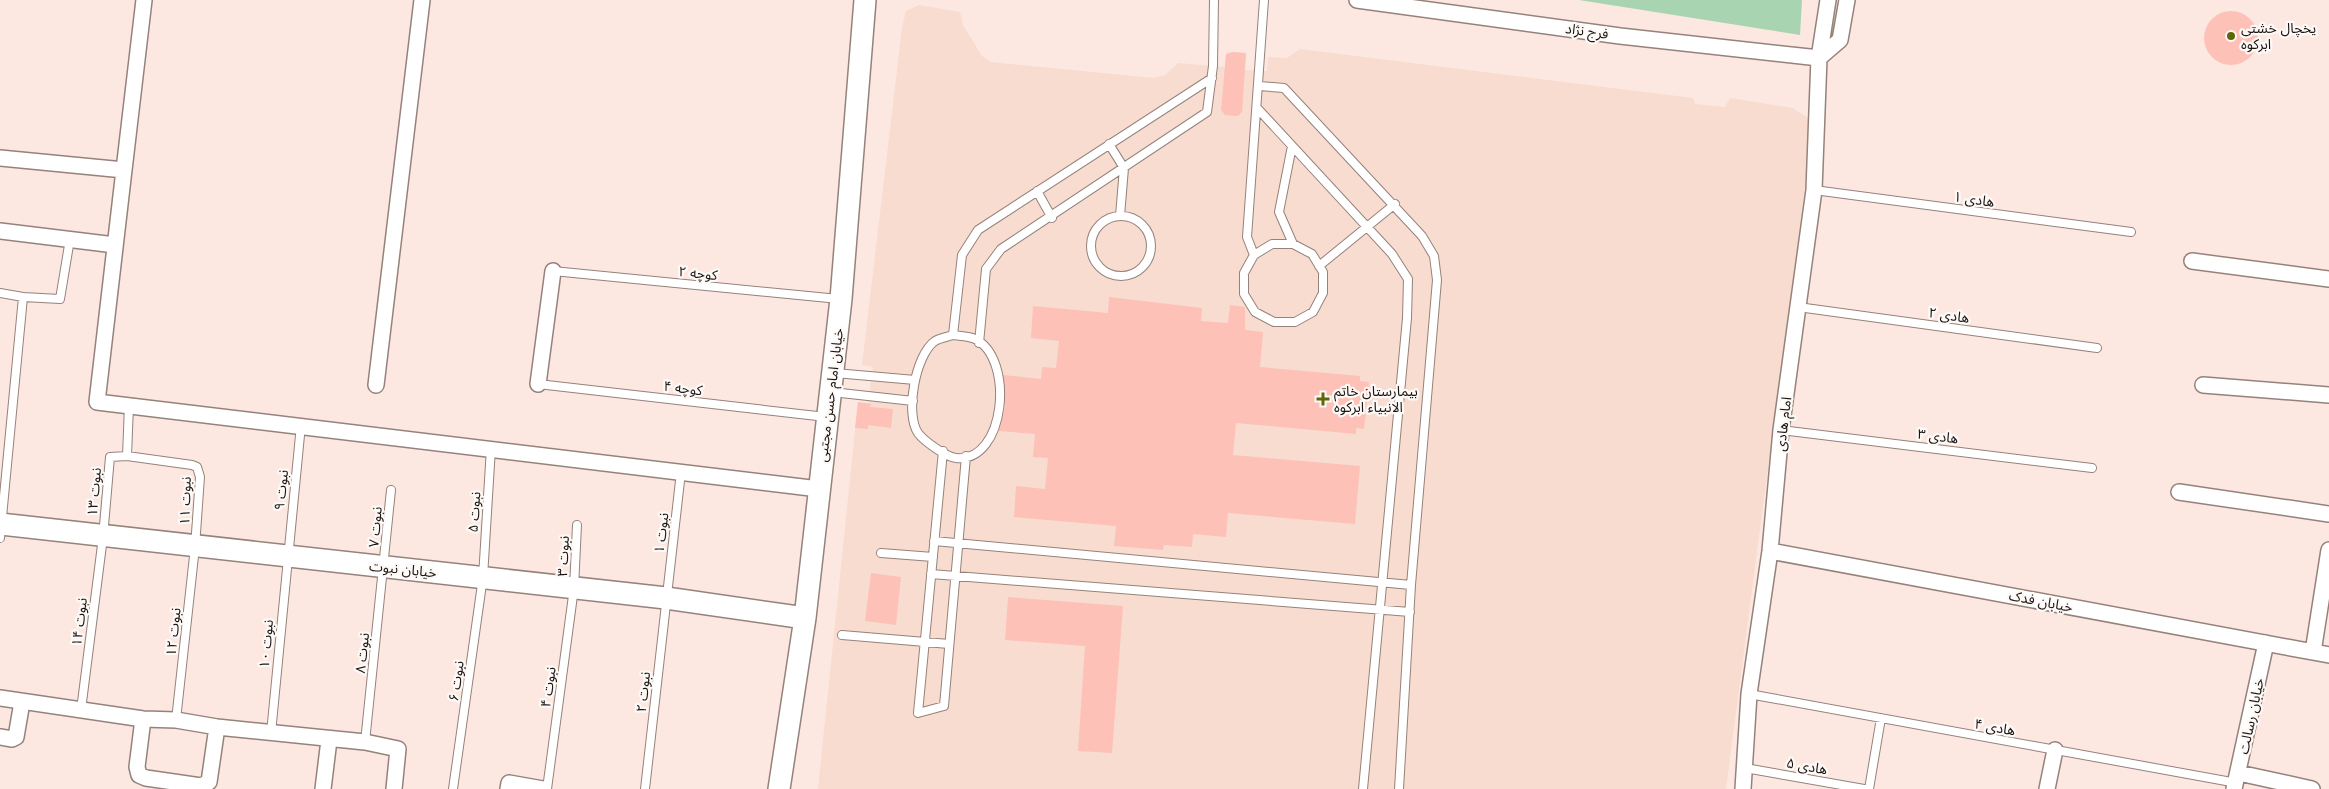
<svg xmlns="http://www.w3.org/2000/svg" width="2329" height="789" font-family="'DM Sans','Noto Sans Arabic',sans-serif">
<rect width="100%" height="100%" fill="#fce8e0"/>
<path fill="#f8dcd0" d="M 919,5 L 960,12 L 963,25 L 982,56 L 991,62 L 1154,78 L 1165,75 L 1178,63 L 1225,67 L 1226,54 L 1232,52 L 1243,53 L 1246,56 L 1245,70 L 1267,71 L 1268,57 L 1287,58 L 1300,49 L 1693,98 L 1695,104 L 1725,107 L 1730,98 L 1793,108 L 1807,117 L 1812,132 L 1726,789 L 818,789 L 858,402 L 868,403 L 873,367 L 862,365 L 902,28 L 906,11 Z"/>
<path fill="#a9d4b1" d="M 1579,0 L 1802,0 L 1800,35 Z"/>
<path fill="#fdc1b8" d="M2204 38a27 27 0 1 1 54 0a27 27 0 1 1-54 0Z
M 1232,52 L 1246,53 L 1242,112 L 1238,116 L 1225,115 L 1221,110 L 1226,54 Z
M 1109,297 L 1202,308 L 1201,321 L 1228,323 L 1230,305 L 1245,307 L 1245,330 L 1263,332 L 1260,367 L 1360,376 L 1360,381 L 1369,382 L 1364,429 L 1356,428 L 1356,434 L 1236,423 L 1233,455 L 1360,466 L 1355,524 L 1228,513 L 1226,537 L 1193,534 L 1192,547 L 1164,545 L 1163,550 L 1114,546 L 1116,526 L 1014,517 L 1016,486 L 1045,489 L 1048,458 L 1033,457 L 1035,434 L 999,431 L 1005,408 L 1003,375 L 1041,379 L 1042,367 L 1056,368 L 1059,341 L 1031,338 L 1033,306 L 1108,313 Z
M 858,402 L 871,404 L 870,407 L 893,409 L 891,428 L 868,425 L 868,429 L 855,428 Z
M 871,573 L 901,577 L 896,625 L 865,621 Z
M 1008,597 L 1123,606 L 1112,753 L 1078,751 L 1085,646 L 1005,640 Z"/>
<g fill="none" stroke-linecap="round" stroke-linejoin="round">
<g stroke="#94827b" stroke-width="10">
<path id="lane" d="M 1259,86 L 1284,88 L 1422,236 L 1434,256 L 1437,280 L 1411,585 L 1399,789
M 1258,109 L 1392,254 L 1408,279 L 1407,318 L 1363,789
M 1109,144 L 1124,168 L 1120,216
M 1292,146 L 1279,212 L 1293,244 L 1312,254 L 1323,272 L 1323,293 L 1313,312 L 1295,322 L 1274,322 L 1255,312 L 1244,294 L 1244,273 L 1254,255 L 1272,244 L 1293,244
M 1814,190 L 2131,232
M 1037,191 L 1052,218
M1091 246a30 30 0 1 1 60 0a30 30 0 1 1-60 0Z
M 1254,255 L 1247,237 L 1264,0
M 1319,266 L 1395,204
M 553,271 L 839,299
M 0,293 L 23,297 L 0,538
M 23,297 L 60,299 L 70,239
M 1798,307 L 2097,348
M 953,335 L 962,255 L 978,230 L 1212,78
M 953,335 C 959,336 969,336 975,339 C 1015,358 1006,463 956,458 C 946,457 924,441 918,433 C 905,414 915,355 935,341 C 939,338 947,337 953,335 Z
M 979,343 L 986,269 L 1001,249 L 1207,112 L 1213,66 L 1214,0
M 835,373 L 915,380
M 538,384 L 826,417
M 832,392 L 913,401
M 1781,430 L 2092,468
M 943,451 L 918,713 L 944,706 L 966,456
M 127,456 L 192,465 L 197,467 L 200,477 L 195,547 L 176,720
M 934,541 L 1411,585
M 881,553 L 933,557
M 931,574 L 1410,612
M 842,635 L 949,644
M 1749,694 L 2237,783
M 81,710 L 103,537 L 110,457 L 127,456 L 129,405
M 271,733 L 301,425
M 365,742 L 391,490
M 1745,768 L 1864,789
M 453,789 L 483,577 L 491,448
M 547,789 L 574,588 L 577,525
M 645,789 L 681,472
M 1869,789 L 1881,718"/>
</g>
<g stroke="#94827b" stroke-width="18">
<path id="street" d="M 1357,0 L 1620,36 L 1819,58 L 1814,190 L 1781,430 L 1770,551 L 1749,694 L 1743,789
M 1828,0 L 1819,58 L 1840,40 L 1847,0
M 0,158 L 124,170 L 144,0
M 124,170 L 97,402 L 819,489
M 0,231 L 115,245
M 2192,261 L 2329,279
M 538,384 L 553,271
M 376,385 L 422,0
M 2203,385 L 2329,395
M 2179,492 L 2329,514
M 1770,551 L 2329,655
M 2313,652 L 2329,550
M 0,698 L 143,719 L 176,720 L 217,727 L 365,742 L 398,749 L 394,789
M 143,719 L 137,767 L 139,775 L 146,778 L 201,786 L 209,782 L 217,727
M 0,737 L 12,739 L 16,737 L 22,702
M 2239,773 L 2312,789
M 323,789 L 329,740
M 508,789 L 509,783 L 543,789
M 2047,789 L 2055,750
M 2234,789 L 2266,643"/>
</g>
<g stroke="#94827b" stroke-width="24">
<path id="secondary" d="M 0,524 L 666,598 L 805,618
M 779,789 L 805,618 L 841,299 L 865,0"/>
</g>
<use href="#lane" stroke="#fff" stroke-width="8"/>
<use href="#street" stroke="#fff" stroke-width="15"/>
<use href="#secondary" stroke="#fff" stroke-width="21"/>
</g>
<g fill="#5f6709" stroke="#fdf9f7" stroke-width="2">
<circle cx="2231" cy="36" r="5"/>
<path d="M1320.5 391.5h5v5h5v5h-5v5h-5v-5h-5v-5h5z"/>
</g>
<g text-anchor="middle" dominant-baseline="central" stroke-width="4.5" stroke-linejoin="round" paint-order="stroke">
<g font-size="14" fill="#1b1411" stroke="#fdf9f7" text-anchor="start">
<text x="2241" y="28">یخچال خشتی<tspan x="2241" dy="16">ابرکوه</tspan></text>
<text x="1334" y="391">بیمارستان خاتم<tspan x="1334" dy="16">الانبیاء ابرکوه</tspan></text>
</g>
<g font-size="14" fill="#1b1411" stroke="#fdf9f7">
<text transform="translate(1587 31) rotate(8)">فرج نژاد</text>
<text transform="translate(1974 199) rotate(8)">هادی ۱</text>
<text transform="translate(698 273) rotate(6)">کوچه ۲</text>
<text transform="translate(1949 315) rotate(8)">هادی ۲</text>
<text transform="translate(683 388) rotate(7)">کوچه ۴</text>
<text transform="translate(830 395) rotate(-83)">خیابان امام حسن مجتبی</text>
<text transform="translate(1783 424) rotate(-83)">امام هادی</text>
<text transform="translate(1938 436) rotate(7)">هادی ۳</text>
<text transform="translate(281 490) rotate(-84)">نبوت ۹</text>
<text transform="translate(94 492) rotate(-85)">نبوت ۱۳</text>
<text transform="translate(185 501) rotate(-88)">نبوت ۱۱</text>
<text transform="translate(474 512) rotate(-86)">نبوت ۵</text>
<text transform="translate(375 527) rotate(-85)">نبوت ۷</text>
<text transform="translate(661 533) rotate(-83)">نبوت ۱</text>
<text transform="translate(563 556) rotate(-87)">نبوت ۳</text>
<text transform="translate(403 569) rotate(6)">خیابان نبوت</text>
<text transform="translate(2041 601) rotate(11)">خیابان فدک</text>
<text transform="translate(79 622) rotate(-83)">نبوت ۱۴</text>
<text transform="translate(173 632) rotate(-84)">نبوت ۱۲</text>
<text transform="translate(266 644) rotate(-85)">نبوت ۱۰</text>
<text transform="translate(362 653) rotate(-84)">نبوت ۸</text>
<text transform="translate(456 681) rotate(-82)">نبوت ۶</text>
<text transform="translate(548 687) rotate(-82)">نبوت ۴</text>
<text transform="translate(643 692) rotate(-84)">نبوت ۲</text>
<text transform="translate(2251 716) rotate(-78)">خیابان رسالت</text>
<text transform="translate(1995 727) rotate(10)">هادی ۴</text>
<text transform="translate(1807 766) rotate(10)">هادی ۵</text>
</g>
</g>
</svg>
